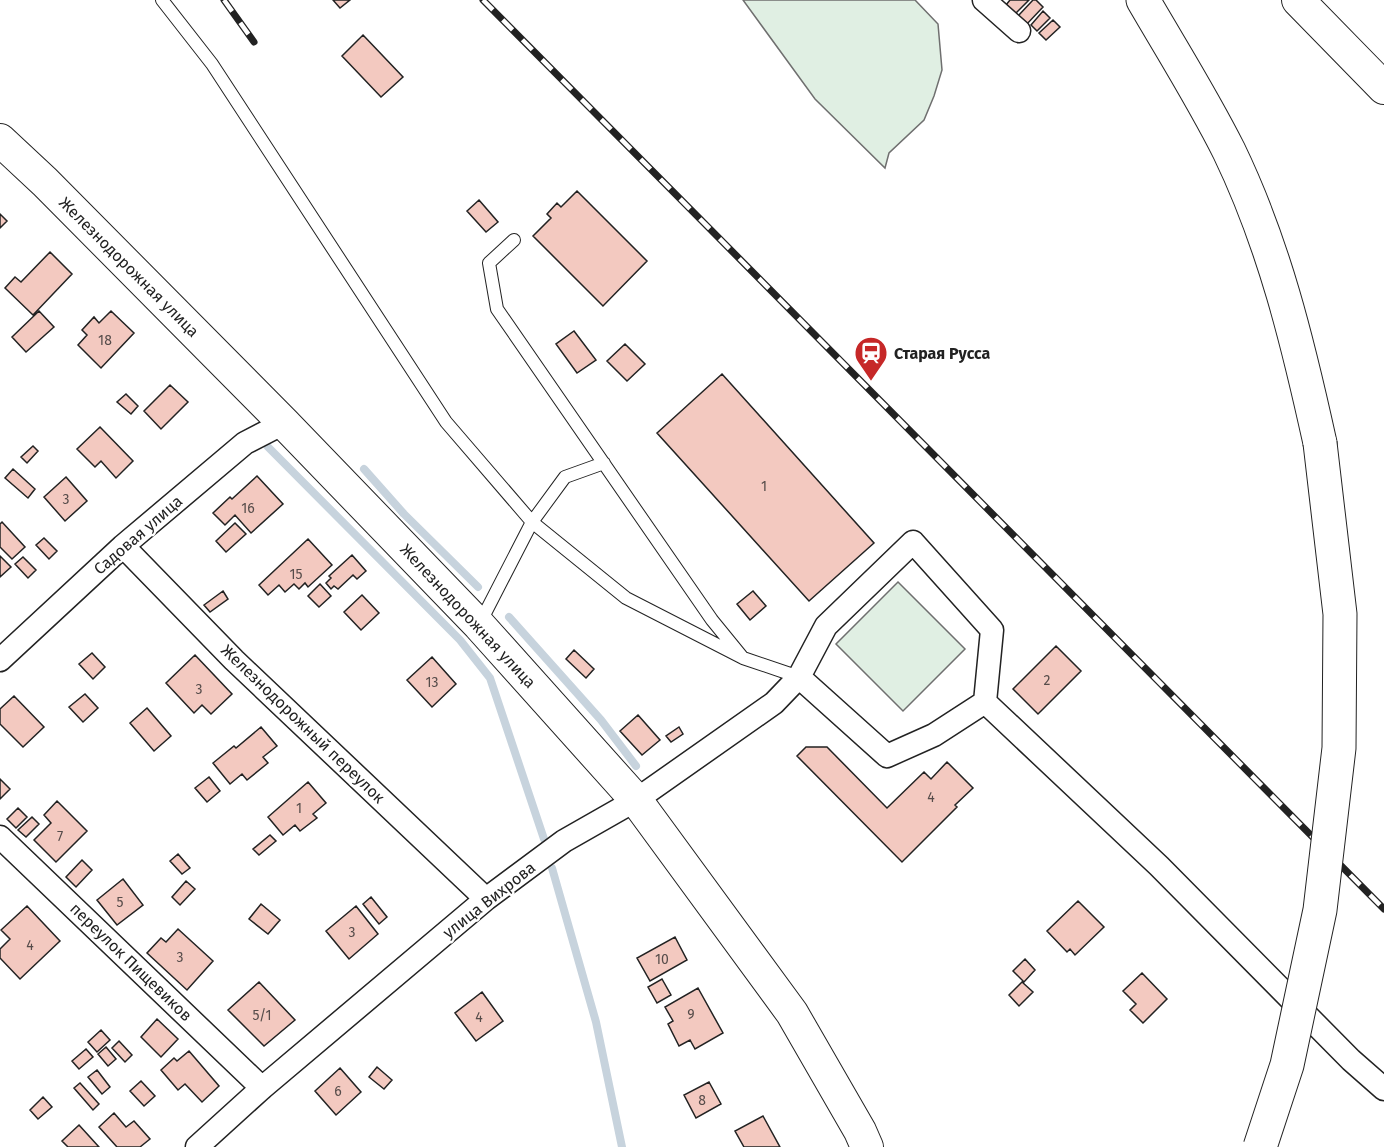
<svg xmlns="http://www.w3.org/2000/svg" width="1384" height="1147" font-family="'Fira Sans',sans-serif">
<rect width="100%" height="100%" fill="#fff"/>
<path fill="#e0efe3" stroke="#6f6f6f" stroke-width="1.5" d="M 743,0 L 915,0 L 938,24 L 942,70 L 934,96 L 924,120 L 889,153 L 885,168 L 815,99 Z
M 898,582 L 965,649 L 903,711 L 836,644 Z"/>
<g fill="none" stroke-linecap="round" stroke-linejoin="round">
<path stroke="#c7d3dd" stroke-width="8" d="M 268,447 L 460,640 L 490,678 L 544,839
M 364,469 L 404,514 L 478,587
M 509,617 L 601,720 L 636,766
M 552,868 L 596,1022 L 622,1147"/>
</g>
<path fill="#f3c9c0" stroke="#222" stroke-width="1.5" d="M 333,0 L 350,0 L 340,8 Z
M 1010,0 L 1029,0 L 1015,14 L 1006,5 Z
M 1033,0 L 1036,0 L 1043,7 L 1026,25 L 1018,16 Z
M 1043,11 L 1050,18 L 1037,31 L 1031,25 Z
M 1053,20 L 1060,27 L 1046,40 L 1039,33 Z
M 363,35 L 403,77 L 381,97 L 342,56 Z
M 577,191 L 647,261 L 603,306 L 533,236 L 551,218 L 547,214 L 557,203 L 561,207 Z
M 479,200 L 498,222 L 486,232 L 467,211 Z
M 0,214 L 7,221 L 0,228 Z
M 50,252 L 72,274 L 33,315 L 5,288 L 15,277 L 21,282 Z
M 39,311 L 54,327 L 26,352 L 12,337 Z
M 111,311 L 134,333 L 101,368 L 78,345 L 87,335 L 82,330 L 94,317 L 99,323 Z
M 574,331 L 596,360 L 577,373 L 556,344 Z
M 625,344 L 645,364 L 627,381 L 607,361 Z
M 722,374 L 874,543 L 809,601 L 657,433 Z
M 170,385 L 188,402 L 161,429 L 144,411 Z
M 126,394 L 138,406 L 131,414 L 117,402 Z
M 100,427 L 133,461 L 116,478 L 101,461 L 95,467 L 77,449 Z
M 33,446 L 38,451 L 27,463 L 21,457 Z
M 13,469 L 35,489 L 28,498 L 5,478 Z
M 257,476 L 283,504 L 251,533 L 235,515 L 225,525 L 213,513 L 230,497 L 232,499 Z
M 66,477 L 87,501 L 65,521 L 44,497 Z
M 2,522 L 25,547 L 12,559 L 0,547 L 0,524 Z
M 235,523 L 246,534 L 226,552 L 216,541 Z
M 44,538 L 57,551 L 49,559 L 36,545 Z
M 308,539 L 332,565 L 308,587 L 305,583 L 299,589 L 294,584 L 285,592 L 279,585 L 268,595 L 259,585 Z
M 352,555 L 366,571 L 357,579 L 353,575 L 338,589 L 334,586 L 331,589 L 326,583 L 331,578 L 329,576 Z
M 0,556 L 11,567 L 0,577 Z
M 23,557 L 36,570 L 28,578 L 15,564 Z
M 320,584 L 331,596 L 319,607 L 308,596 Z
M 223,591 L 228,599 L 210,612 L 204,605 Z
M 753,591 L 766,606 L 750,620 L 737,604 Z
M 362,595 L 379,613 L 361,630 L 344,612 Z
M 1056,646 L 1081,671 L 1038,714 L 1013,689 Z
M 574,650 L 594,669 L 586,678 L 566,659 Z
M 92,653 L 105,667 L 93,679 L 79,664 Z
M 195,655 L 232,694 L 211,714 L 202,705 L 194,713 L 166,683 Z
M 432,657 L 456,684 L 432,707 L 407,680 Z
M 85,694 L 98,708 L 83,722 L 69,707 Z
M 14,696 L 44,727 L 23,747 L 0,724 L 0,709 Z
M 147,708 L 171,736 L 154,751 L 130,723 Z
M 638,715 L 660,740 L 642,755 L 620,731 Z
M 261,727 L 277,746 L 263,757 L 268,763 L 247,780 L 242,774 L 230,784 L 213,763 L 234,746 L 236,748 Z
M 679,727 L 683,734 L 671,742 L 666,736 Z
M 806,747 L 827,747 L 887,808 L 924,772 L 931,779 L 947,762 L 973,788 L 955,805 L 957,807 L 902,862 L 797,756 Z
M 209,777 L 220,791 L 207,802 L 195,788 Z
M 0,779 L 10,789 L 0,799 Z
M 308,782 L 326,803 L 313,814 L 317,818 L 300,831 L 295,825 L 283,835 L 268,817 Z
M 57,801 L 87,831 L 56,862 L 34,840 L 51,823 L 44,815 Z
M 18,808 L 27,817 L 16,828 L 7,819 Z
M 32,817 L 39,824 L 26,837 L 18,830 Z
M 270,835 L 276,841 L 259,855 L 253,849 Z
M 178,854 L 190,868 L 182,874 L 170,861 Z
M 82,860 L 92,870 L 76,887 L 66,877 Z
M 123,879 L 143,905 L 117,925 L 97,900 Z
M 186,881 L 195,889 L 180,905 L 172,897 Z
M 371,897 L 387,917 L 379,924 L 363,904 Z
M 1078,901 L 1104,927 L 1075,955 L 1070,949 L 1067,952 L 1047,931 Z
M 261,904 L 280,920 L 268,934 L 249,919 Z
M 27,906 L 60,941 L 20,979 L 0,958 L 0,949 L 10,939 L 1,930 Z
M 356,906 L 378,934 L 349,959 L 326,931 Z
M 178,929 L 213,961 L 187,990 L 147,953 L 161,938 L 166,942 Z
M 675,937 L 687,960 L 650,981 L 637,958 Z
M 1025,959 L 1035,970 L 1024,982 L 1013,971 Z
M 1142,973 L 1167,999 L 1143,1023 L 1130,1010 L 1136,1004 L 1123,991 Z
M 662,979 L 671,995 L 657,1003 L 648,987 Z
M 259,982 L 295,1020 L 264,1046 L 228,1010 Z
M 1022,982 L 1033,992 L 1019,1006 L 1009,995 Z
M 698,988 L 723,1033 L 695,1049 L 690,1040 L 679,1046 L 668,1024 L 673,1021 L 665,1007 Z
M 482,992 L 503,1021 L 476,1041 L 455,1013 Z
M 157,1019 L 178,1039 L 161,1057 L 141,1037 Z
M 101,1030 L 110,1040 L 97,1052 L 88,1042 Z
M 119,1041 L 132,1055 L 125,1062 L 112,1048 Z
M 106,1047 L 116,1059 L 108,1066 L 98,1054 Z
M 86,1049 L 93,1057 L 79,1069 L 72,1061 Z
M 189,1051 L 219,1086 L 202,1102 L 185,1084 L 178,1090 L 161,1070 L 174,1058 L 177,1061 Z
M 377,1067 L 392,1080 L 384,1089 L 369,1077 Z
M 340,1068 L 361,1092 L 336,1115 L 315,1091 Z
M 97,1070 L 110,1087 L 102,1094 L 88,1077 Z
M 141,1081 L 155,1096 L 144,1106 L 130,1091 Z
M 709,1082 L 721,1104 L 696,1118 L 684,1095 Z
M 80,1083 L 99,1104 L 93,1110 L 74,1088 Z
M 43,1097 L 52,1107 L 38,1119 L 30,1110 Z
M 114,1113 L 126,1127 L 134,1121 L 150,1139 L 140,1147 L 117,1147 L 99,1127 Z
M 763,1116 L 780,1147 L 744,1147 L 735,1131 Z
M 79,1125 L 99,1147 L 68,1147 L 62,1141 Z"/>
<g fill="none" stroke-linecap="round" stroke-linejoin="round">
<g stroke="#222" stroke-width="14">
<path id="lane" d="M 162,0 L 212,64 L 446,422 L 532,522 L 626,598 L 743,658
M 514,240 L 489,263 L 497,309 L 712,620 L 743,658 L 799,677
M 480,623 L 532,522 L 565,477 L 604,463"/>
</g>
<g stroke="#222" stroke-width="25">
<path id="street" d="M 984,0 L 1019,31
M 123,546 L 234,660 L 486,899
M 0,660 L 123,546 L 245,443 L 284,423
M 985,702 L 1159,866 L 1351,1060 L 1384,1089
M 0,837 L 262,1088
M 197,1147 L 262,1088 L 486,899 L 564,841 L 636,800 L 774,703 L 799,677 L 826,626 L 913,542 L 992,630 L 985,702 L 934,735 L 887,756 L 799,677"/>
</g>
<g stroke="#222" stroke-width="34">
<path id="secondary" d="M 1298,0 L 1384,88
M 0,140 L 45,182 L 284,423 L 479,625 L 636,800 L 792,1013 L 860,1131 L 867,1147"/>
</g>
<g stroke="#222" stroke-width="35">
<path id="primary" d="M 1143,0 C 1172,50 1203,99 1229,151 C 1274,244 1298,343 1320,443"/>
</g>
<use href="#lane" stroke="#fff" stroke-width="12"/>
<use href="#street" stroke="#fff" stroke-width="22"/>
<use href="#secondary" stroke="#fff" stroke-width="32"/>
<use href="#primary" stroke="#fff" stroke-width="33"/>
<g stroke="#222" stroke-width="7">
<path id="rail" d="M 224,0 L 254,42
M 483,0 L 1384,909"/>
</g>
<use href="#rail" stroke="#fff" stroke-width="4.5" stroke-dasharray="14" stroke-linecap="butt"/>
<g stroke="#222" stroke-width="35" stroke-linecap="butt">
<path id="primary-bridge" d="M 1260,1147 L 1287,1065 L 1320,910 L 1339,748 L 1340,614 L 1320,443"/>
</g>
<use href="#primary-bridge" stroke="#fff" stroke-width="33"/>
</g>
<defs>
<g id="station-pin" transform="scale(1.725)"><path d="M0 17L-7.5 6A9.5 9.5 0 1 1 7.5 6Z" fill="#c62828" stroke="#fff"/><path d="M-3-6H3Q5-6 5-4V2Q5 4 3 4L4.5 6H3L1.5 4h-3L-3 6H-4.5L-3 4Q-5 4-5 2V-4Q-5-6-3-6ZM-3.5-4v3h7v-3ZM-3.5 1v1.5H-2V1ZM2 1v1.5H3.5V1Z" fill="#fff"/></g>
</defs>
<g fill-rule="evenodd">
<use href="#station-pin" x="871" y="353"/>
</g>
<g text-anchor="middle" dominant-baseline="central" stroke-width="4.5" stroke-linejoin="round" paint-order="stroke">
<g font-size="14" fill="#564c4a">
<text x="105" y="340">18</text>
<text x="764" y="486">1</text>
<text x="66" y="499">3</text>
<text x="248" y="508">16</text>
<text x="296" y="574">15</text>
<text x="1047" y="680">2</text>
<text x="432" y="682">13</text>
<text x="199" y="689">3</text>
<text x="931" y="797">4</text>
<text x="299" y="808">1</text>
<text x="60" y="836">7</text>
<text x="120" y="902">5</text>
<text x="352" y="932">3</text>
<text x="30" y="945">4</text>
<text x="180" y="957">3</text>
<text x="662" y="959">10</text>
<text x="691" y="1014">9</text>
<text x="262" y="1015">5/1</text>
<text x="479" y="1017">4</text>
<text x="338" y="1091">6</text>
<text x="702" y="1100">8</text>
</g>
<g font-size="16" fill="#222" stroke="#fff">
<text transform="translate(129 267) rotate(45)">Железнодорожная улица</text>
<text transform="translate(138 535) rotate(-41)">Садовая улица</text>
<text transform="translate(468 616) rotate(47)">Железнодорожная улица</text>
<text transform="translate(303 724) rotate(44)">Железнодорожный переулок</text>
<text transform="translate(489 900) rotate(-38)">улица Вихрова</text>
<text transform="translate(131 962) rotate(44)">переулок Пищевиков</text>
</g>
<g font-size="16" font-weight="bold" fill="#222" stroke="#fff" text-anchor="start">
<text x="894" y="353">Старая Русса</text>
</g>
</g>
</svg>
